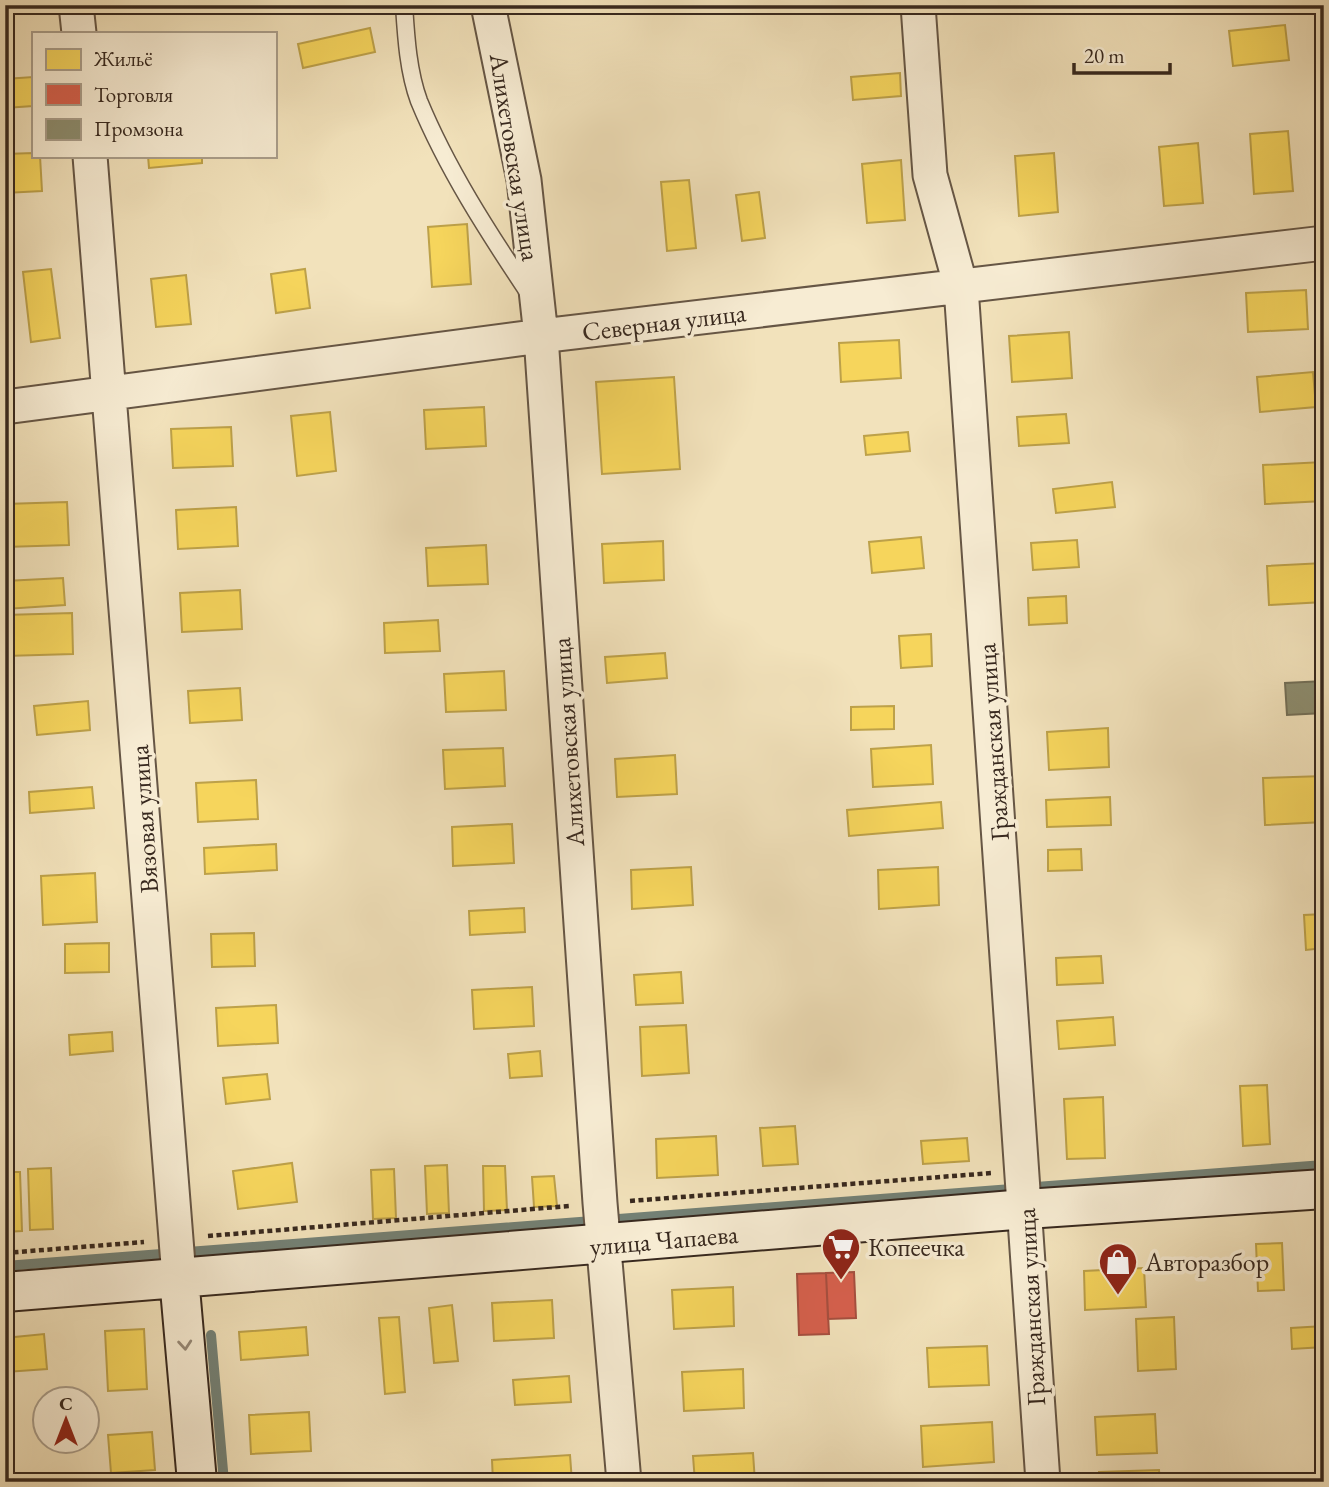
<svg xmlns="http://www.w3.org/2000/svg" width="1329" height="1487" font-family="'EB Garamond',serif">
<rect width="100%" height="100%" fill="#f2e2bb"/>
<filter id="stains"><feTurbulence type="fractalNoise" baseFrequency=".00286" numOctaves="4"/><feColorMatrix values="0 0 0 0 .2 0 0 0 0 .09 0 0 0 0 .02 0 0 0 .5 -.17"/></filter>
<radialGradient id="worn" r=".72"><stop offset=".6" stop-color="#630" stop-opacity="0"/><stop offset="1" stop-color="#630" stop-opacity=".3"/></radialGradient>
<path fill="#f6d55c" stroke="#bda149" stroke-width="2" d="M 1285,25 L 1289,60 L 1233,66 L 1229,31 Z
M 370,28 L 375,52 L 303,68 L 298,44 Z
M 900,73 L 901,96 L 853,100 L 851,77 Z
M 33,77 L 33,106 L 5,108 L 5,79 Z
M 1288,131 L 1293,191 L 1254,194 L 1250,134 Z
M 1198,143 L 1203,203 L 1164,206 L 1159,147 Z
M 33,153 L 33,156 L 40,156 L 42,191 L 5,193 L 5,154 Z
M 1054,153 L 1058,212 L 1019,216 L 1015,156 Z
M 148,156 L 202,156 L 202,163 L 149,168 Z
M 901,160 L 905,220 L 867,223 L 862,164 Z
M 689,180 L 696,248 L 667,251 L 661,182 Z
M 759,192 L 765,238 L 742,241 L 736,195 Z
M 467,224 L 471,284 L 432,287 L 428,227 Z
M 51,269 L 60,338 L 31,342 L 23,272 Z
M 305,269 L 310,308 L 276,313 L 271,274 Z
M 186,275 L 191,324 L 156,327 L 151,279 Z
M 1306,290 L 1308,329 L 1248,332 L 1246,293 Z
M 1069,332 L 1072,378 L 1012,382 L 1009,336 Z
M 899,340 L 901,378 L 841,382 L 839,343 Z
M 1313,372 L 1316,407 L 1260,412 L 1257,377 Z
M 674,377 L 680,469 L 602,474 L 596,382 Z
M 484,407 L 486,446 L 426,449 L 424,410 Z
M 330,412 L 336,471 L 297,476 L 291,416 Z
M 1066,414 L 1069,443 L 1019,446 L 1017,417 Z
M 231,427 L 233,466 L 173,468 L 171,429 Z
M 908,432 L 910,451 L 866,455 L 864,436 Z
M 1323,462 L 1324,501 L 1265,504 L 1263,465 Z
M 1112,482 L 1115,507 L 1056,513 L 1053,489 Z
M 67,502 L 69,545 L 5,547 L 5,504 Z
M 236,507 L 238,546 L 178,549 L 176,510 Z
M 921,537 L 924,568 L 872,573 L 869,542 Z
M 1077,540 L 1079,567 L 1033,570 L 1031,543 Z
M 663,541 L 664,580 L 604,583 L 602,544 Z
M 486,545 L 488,584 L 428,586 L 426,548 Z
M 1324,563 L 1324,602 L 1269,605 L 1267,566 Z
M 63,578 L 65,605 L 5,609 L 5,581 Z
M 240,590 L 242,629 L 182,632 L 180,593 Z
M 1066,596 L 1067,623 L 1029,625 L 1028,598 Z
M 72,613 L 73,654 L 5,656 L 5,615 Z
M 438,620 L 440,651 L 385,653 L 384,623 Z
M 931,634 L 932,666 L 901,668 L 899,636 Z
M 665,653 L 667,678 L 607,683 L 605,657 Z
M 504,671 L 506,710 L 446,712 L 444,674 Z
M 240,688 L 242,720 L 190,723 L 188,691 Z
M 88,701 L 90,730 L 37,735 L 34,706 Z
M 894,706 L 894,729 L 851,730 L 851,707 Z
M 1108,728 L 1109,767 L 1049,770 L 1047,732 Z
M 931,745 L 933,784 L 873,787 L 871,749 Z
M 503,748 L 505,786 L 445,789 L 443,750 Z
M 675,755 L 677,794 L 617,797 L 615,759 Z
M 1324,776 L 1324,822 L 1265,825 L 1263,778 Z
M 256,780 L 258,819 L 198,822 L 196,783 Z
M 92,787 L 94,808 L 30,813 L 29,792 Z
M 1110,797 L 1111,825 L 1047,827 L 1046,800 Z
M 941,802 L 943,828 L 849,836 L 847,810 Z
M 512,824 L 514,863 L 453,866 L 452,827 Z
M 276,844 L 277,870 L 205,874 L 204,848 Z
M 1081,849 L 1082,870 L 1048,871 L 1048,850 Z
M 691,867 L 693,905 L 632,909 L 631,870 Z
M 938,867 L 939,905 L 879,909 L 878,870 Z
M 95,873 L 97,922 L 43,925 L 41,876 Z
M 524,908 L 525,932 L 470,935 L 469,911 Z
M 1324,914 L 1324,948 L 1306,950 L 1304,915 Z
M 254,933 L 255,966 L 212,967 L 211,934 Z
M 109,943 L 109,972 L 65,973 L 65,944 Z
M 1101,956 L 1103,983 L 1057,985 L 1056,958 Z
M 681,972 L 683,1003 L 636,1005 L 634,975 Z
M 532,987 L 534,1026 L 474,1029 L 472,990 Z
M 276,1005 L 278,1043 L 218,1046 L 216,1008 Z
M 1113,1017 L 1115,1045 L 1059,1049 L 1057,1021 Z
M 686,1025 L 689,1073 L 642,1076 L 640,1027 Z
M 112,1032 L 113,1051 L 70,1055 L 69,1035 Z
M 540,1051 L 542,1076 L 510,1078 L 508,1054 Z
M 267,1074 L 270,1099 L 226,1104 L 223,1078 Z
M 1267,1085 L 1270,1144 L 1243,1146 L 1240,1086 Z
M 1103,1097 L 1105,1158 L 1067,1159 L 1064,1099 Z
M 795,1126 L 798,1164 L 763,1166 L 760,1128 Z
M 716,1136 L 718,1175 L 657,1178 L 656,1139 Z
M 967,1138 L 969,1161 L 923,1164 L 921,1141 Z
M 292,1163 L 297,1202 L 238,1209 L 233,1171 Z
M 447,1165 L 449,1213 L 427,1214 L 425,1166 Z
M 483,1166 L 505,1166 L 507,1210 L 484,1211 Z
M 51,1168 L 53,1229 L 30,1230 L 28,1169 Z
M 394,1169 L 396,1218 L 373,1219 L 371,1170 Z
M 5,1172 L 20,1172 L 22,1231 L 5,1232 Z
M 554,1176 L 557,1206 L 534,1207 L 532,1177 Z
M 1282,1243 L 1284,1290 L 1258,1291 L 1256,1244 Z
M 1144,1268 L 1146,1307 L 1085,1310 L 1084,1271 Z
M 733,1287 L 734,1326 L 674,1329 L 672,1290 Z
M 552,1300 L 554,1338 L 494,1341 L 492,1303 Z
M 452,1305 L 458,1361 L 434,1363 L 429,1308 Z
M 399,1317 L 405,1392 L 385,1394 L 379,1318 Z
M 1174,1317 L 1176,1369 L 1138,1371 L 1136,1319 Z
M 1324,1326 L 1324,1347 L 1292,1349 L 1291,1328 Z
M 306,1327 L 308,1355 L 241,1360 L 239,1332 Z
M 144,1329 L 147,1389 L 108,1391 L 105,1331 Z
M 44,1334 L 47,1369 L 6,1372 L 5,1338 Z
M 987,1346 L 989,1385 L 929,1387 L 927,1348 Z
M 743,1369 L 744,1408 L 684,1411 L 682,1372 Z
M 569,1376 L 571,1402 L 515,1405 L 513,1380 Z
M 309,1412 L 311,1451 L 251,1454 L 249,1415 Z
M 1155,1414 L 1157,1453 L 1097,1455 L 1095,1417 Z
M 992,1422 L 994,1462 L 923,1467 L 921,1426 Z
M 152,1432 L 155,1470 L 111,1473 L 108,1435 Z
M 753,1453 L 755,1482 L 695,1482 L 693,1456 Z
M 570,1455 L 572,1482 L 493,1482 L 492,1460 Z
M 1159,1470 L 1160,1482 L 1099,1482 L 1099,1472 Z"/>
<path fill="#d6604d" stroke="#a64f3f" stroke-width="2" d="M 854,1272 L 856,1318 L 828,1319 L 826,1273 Z
M 826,1273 L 829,1334 L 799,1335 L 797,1274 Z"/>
<path fill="#8c8c6e" stroke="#726e56" stroke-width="2" d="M 1324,681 L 1324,713 L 1287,715 L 1285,683 Z"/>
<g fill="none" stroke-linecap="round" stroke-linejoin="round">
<path stroke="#738176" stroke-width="10" d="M 5,1266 L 1324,1165
M 211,1335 L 224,1482"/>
<g stroke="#665645" stroke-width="19">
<path id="lane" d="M 404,5 C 406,36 408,71 419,101 C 447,169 488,232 528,292"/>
</g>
<g stroke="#665645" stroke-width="37">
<path id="street" d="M 76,5 L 79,33
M 488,5 L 524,180 L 541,336 L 600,1203 L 624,1482
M 918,5 L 930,175 L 961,287 L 1043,1482
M 90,156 L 179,1277
M 5,407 L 541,336 L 1324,243"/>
</g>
<g stroke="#37281e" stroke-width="42">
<path id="secondary" d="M 179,1277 L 197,1482
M 5,1292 L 1026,1209 L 1324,1189"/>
</g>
<path stroke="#37281e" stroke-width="4.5" stroke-dasharray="5 3.5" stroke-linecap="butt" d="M 630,1201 L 992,1173
M 208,1236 L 569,1206
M 5,1253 L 144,1242"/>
<use href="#lane" stroke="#f7ecd3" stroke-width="16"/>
<use href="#street" stroke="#f7ecd3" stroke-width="33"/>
<use href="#secondary" stroke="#f7ecd3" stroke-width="38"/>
</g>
<defs><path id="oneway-chevron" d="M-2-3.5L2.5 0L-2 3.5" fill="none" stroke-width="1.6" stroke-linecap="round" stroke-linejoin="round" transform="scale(1.75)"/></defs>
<use stroke="#978a78" href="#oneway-chevron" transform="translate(185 1345) rotate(85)"/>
<defs>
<g id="supermarket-pin" transform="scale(2.0125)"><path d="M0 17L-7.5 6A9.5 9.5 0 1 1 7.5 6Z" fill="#8f2418" stroke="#f7ecd3"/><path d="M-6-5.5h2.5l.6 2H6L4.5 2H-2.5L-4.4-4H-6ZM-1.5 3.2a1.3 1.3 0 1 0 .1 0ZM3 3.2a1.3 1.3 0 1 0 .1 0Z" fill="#fff"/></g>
<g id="shop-pin" transform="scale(2.0125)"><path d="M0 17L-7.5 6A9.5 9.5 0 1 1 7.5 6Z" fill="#8f2418" stroke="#f7ecd3"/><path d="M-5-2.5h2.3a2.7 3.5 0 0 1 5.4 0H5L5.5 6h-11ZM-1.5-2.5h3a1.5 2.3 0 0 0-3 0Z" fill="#fff"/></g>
</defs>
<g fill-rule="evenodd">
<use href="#supermarket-pin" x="841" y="1247"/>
<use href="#shop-pin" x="1118" y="1262"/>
</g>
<g text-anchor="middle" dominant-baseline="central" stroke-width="7" stroke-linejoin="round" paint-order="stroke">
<g font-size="26" fill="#37281e" stroke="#f7ecd3">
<text transform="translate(515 157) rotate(81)">Алихетовская улица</text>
<text transform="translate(664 322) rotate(-7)">Северная улица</text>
<text transform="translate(568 742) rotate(-94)">Алихетовская улица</text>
<text transform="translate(993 742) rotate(-94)">Гражданская улица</text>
<text transform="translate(144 819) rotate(-94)">Вязовая улица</text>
<text transform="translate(664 1240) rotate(-5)">улица Чапаева</text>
<text transform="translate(1031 1307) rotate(-93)">Гражданская улица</text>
</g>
<g font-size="26" fill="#37281e" stroke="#f7ecd3" text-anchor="start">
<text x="868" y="1247">Копеечка</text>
<text x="1145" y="1262">Авторазбор</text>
</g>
</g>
<rect width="1329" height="1487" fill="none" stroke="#f2e2bb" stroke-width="28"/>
<rect x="7" y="7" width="1315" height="1473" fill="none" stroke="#37281e" stroke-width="3.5"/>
<rect x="14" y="14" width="1301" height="1459" fill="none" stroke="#37281e" stroke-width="2"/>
<rect x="32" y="32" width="245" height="126" fill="#f7ecd3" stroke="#aa9e8b" stroke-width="2"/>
<rect x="46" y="49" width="35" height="21" fill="#f6d55c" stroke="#aa9e8b" stroke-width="2"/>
<text x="94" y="66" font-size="21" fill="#37281e">Жильё</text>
<rect x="46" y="84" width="35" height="21" fill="#d6604d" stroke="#aa9e8b" stroke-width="2"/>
<text x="94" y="102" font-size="21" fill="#37281e">Торговля</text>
<rect x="46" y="119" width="35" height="21" fill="#8c8c6e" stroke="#aa9e8b" stroke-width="2"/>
<text x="94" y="136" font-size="21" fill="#37281e">Промзона</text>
<g transform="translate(66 1420)"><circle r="33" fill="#f7ecd3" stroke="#aa9e8b" stroke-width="2"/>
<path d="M0-5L12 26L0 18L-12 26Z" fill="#8f2418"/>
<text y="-10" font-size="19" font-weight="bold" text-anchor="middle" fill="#37281e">С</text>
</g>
<path d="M1074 63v10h96v-10" fill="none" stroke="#37281e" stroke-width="3.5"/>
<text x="1084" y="63" font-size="21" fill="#37281e" stroke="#f7ecd3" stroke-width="5" paint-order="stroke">20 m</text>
<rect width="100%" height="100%" filter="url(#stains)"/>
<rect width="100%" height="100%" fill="url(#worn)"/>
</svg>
